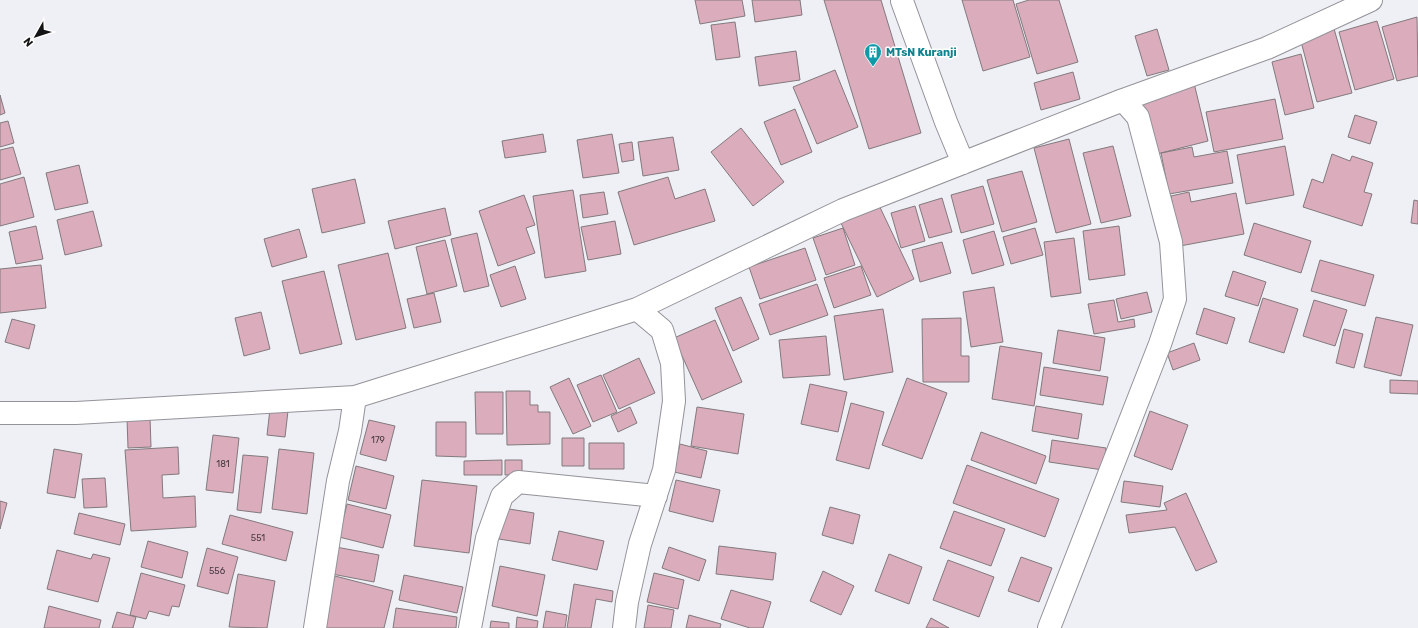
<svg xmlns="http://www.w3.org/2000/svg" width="1418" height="628" font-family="Rubik,sans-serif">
<rect width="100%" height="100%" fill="#efeff6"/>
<path fill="#dbacbc" stroke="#817a7c" d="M 695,0 L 742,0 L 745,16 L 700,24 Z
M 752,0 L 800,0 L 802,15 L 755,22 Z
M 824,0 L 881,0 L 921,133 L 869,149 Z
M 962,0 L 1013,0 L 1030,57 L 983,71 Z
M 1029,0 L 1059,0 L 1078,62 L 1037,74 L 1016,4 Z
M 1417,17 L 1418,76 L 1397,81 L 1382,27 Z
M 1377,21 L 1394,79 L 1355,90 L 1339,32 Z
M 735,22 L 740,57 L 716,60 L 711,25 Z
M 1333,25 L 1352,93 L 1317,102 L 1299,34 Z
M 1157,29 L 1169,70 L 1147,76 L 1135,36 Z
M 796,51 L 800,80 L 759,86 L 755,57 Z
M 1301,54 L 1314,108 L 1285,115 L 1272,62 Z
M 835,70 L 858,127 L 817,144 L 793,87 Z
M 1073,72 L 1080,99 L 1041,110 L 1034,83 Z
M 1194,83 L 1208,141 L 1153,155 L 1138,98 Z
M 0,95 L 5,113 L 0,115 Z
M 1275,99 L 1283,139 L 1214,152 L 1206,112 Z
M 795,109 L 812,152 L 781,165 L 764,122 Z
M 1355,115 L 1377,122 L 1370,144 L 1348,137 Z
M 8,121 L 14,143 L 0,147 L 0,123 Z
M 741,128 L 784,182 L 753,206 L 711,152 Z
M 543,134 L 546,152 L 505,158 L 502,141 Z
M 612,134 L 619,173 L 583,178 L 577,140 Z
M 673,137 L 679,170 L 643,176 L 638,142 Z
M 1069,139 L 1091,224 L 1056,233 L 1034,148 Z
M 632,142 L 634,160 L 622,162 L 619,144 Z
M 1113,146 L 1131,216 L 1101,223 L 1083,153 Z
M 1285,146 L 1294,195 L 1246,204 L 1237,155 Z
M 13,147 L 21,174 L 0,180 L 0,150 Z
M 1192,147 L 1194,157 L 1227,151 L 1233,183 L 1169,194 L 1161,153 Z
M 1332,154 L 1350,161 L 1352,156 L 1373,163 L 1364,192 L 1372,194 L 1362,226 L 1303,207 L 1312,179 L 1323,183 Z
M 79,165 L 88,203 L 55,210 L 46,173 Z
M 1022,171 L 1037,222 L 1002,232 L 987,180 Z
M 24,177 L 34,217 L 0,226 L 0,184 Z
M 668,177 L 675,199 L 705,189 L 715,221 L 634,245 L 618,192 Z
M 355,179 L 365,223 L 322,233 L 312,189 Z
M 983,186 L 994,224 L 961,233 L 951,195 Z
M 573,190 L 586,271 L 545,278 L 533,196 Z
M 604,192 L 608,214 L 583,218 L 580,195 Z
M 1189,192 L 1191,202 L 1236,193 L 1244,234 L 1180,246 L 1171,196 Z
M 524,195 L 535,225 L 526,228 L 535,253 L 498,266 L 479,211 Z
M 942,198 L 952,232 L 929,238 L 919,205 Z
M 1414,200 L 1418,201 L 1418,224 L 1411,223 Z
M 877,201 L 914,279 L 877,297 L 839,219 Z
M 915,206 L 925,241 L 901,248 L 891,213 Z
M 445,208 L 451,235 L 395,249 L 388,221 Z
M 93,211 L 102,246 L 65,255 L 57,220 Z
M 615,221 L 621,254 L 588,260 L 581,227 Z
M 1254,223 L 1311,241 L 1301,273 L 1244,255 Z
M 36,226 L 43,259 L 16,264 L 9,232 Z
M 1119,226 L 1125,275 L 1089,280 L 1083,231 Z
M 843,228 L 855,265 L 826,275 L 813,238 Z
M 1035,228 L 1043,255 L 1011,264 L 1003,237 Z
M 299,229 L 307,257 L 272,267 L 264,239 Z
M 994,231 L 1004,265 L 972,274 L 963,240 Z
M 477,233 L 489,286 L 464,292 L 451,239 Z
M 1074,238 L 1081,293 L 1051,297 L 1044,242 Z
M 445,240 L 457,286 L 427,294 L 416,247 Z
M 942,242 L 951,273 L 920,282 L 912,250 Z
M 805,248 L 816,280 L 760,299 L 749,267 Z
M 388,253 L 406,328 L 356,340 L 338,265 Z
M 1320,260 L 1374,275 L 1365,306 L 1311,291 Z
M 41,265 L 46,308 L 0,313 L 0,269 Z
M 515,266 L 526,299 L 501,307 L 490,275 Z
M 861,266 L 871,295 L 834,308 L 824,278 Z
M 324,271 L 342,344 L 300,354 L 282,281 Z
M 1233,271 L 1266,282 L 1258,306 L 1225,296 Z
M 817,284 L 828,315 L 770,335 L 759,304 Z
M 994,287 L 1003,342 L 971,347 L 963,292 Z
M 1147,292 L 1152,312 L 1121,319 L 1116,299 Z
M 434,293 L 441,322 L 414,328 L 407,299 Z
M 741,297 L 759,339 L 733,351 L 715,308 Z
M 1263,298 L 1298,309 L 1284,353 L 1249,342 Z
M 1114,300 L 1118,322 L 1134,319 L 1135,327 L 1094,334 L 1088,304 Z
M 1314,300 L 1347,310 L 1335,346 L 1303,336 Z
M 1204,308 L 1235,318 L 1227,344 L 1196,334 Z
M 883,309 L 893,372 L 844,380 L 834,316 Z
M 261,312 L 270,349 L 244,356 L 235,318 Z
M 1376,317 L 1413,325 L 1401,376 L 1364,367 Z
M 961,318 L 961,356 L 969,356 L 969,382 L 923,382 L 922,319 Z
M 12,319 L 35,325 L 29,349 L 5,342 Z
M 715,320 L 742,382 L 702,400 L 674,338 Z
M 1344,329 L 1363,334 L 1354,368 L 1336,363 Z
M 1058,330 L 1105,338 L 1100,371 L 1053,363 Z
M 826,336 L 830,375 L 783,378 L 779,340 Z
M 1194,343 L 1200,360 L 1173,370 L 1167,353 Z
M 1000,346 L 1042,353 L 1034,406 L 992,399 Z
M 639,358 L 655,393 L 619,409 L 603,375 Z
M 1044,367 L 1108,377 L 1103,405 L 1040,395 Z
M 601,375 L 617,412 L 593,422 L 577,385 Z
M 569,378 L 591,426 L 573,434 L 550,387 Z
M 907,378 L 947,393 L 922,459 L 882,445 Z
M 1390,380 L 1418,381 L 1418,394 L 1390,393 Z
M 810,384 L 847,392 L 838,432 L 801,424 Z
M 506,391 L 530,391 L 530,405 L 538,405 L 538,412 L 550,412 L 550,444 L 507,445 Z
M 475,392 L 503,392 L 503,434 L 476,434 Z
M 851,403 L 884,412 L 869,469 L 836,460 Z
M 1036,406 L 1082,414 L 1078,439 L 1032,431 Z
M 630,407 L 637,423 L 618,432 L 611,416 Z
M 697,407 L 744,414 L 738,454 L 691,446 Z
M 270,409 L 288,411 L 285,437 L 267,435 Z
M 1150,411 L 1188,425 L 1172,470 L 1134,456 Z
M 150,417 L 151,447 L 128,448 L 127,418 Z
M 369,420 L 395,426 L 386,461 L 360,454 Z
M 436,422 L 466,422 L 466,457 L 436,456 Z
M 981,432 L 1046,456 L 1036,484 L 971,460 Z
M 213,435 L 239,438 L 233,493 L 206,490 Z
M 562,438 L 584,438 L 584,466 L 562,466 Z
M 1052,440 L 1106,448 L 1103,470 L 1049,462 Z
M 589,443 L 624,443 L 624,469 L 589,469 Z
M 680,444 L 707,451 L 701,478 L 674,472 Z
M 178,447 L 179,474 L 162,475 L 163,498 L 195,496 L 196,527 L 131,531 L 125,450 Z
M 54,449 L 82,454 L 75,498 L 47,493 Z
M 279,449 L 314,453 L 307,514 L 272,509 Z
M 243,455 L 268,457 L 261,513 L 237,510 Z
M 502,460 L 502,475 L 464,475 L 464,461 Z
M 505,460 L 522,460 L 522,475 L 505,475 Z
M 967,465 L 1059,499 L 1045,537 L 953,503 Z
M 356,466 L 394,476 L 386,509 L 348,500 Z
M 105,478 L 107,507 L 84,508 L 82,479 Z
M 422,480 L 477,486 L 469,553 L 414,546 Z
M 676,480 L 720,490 L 713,522 L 669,511 Z
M 1124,481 L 1163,486 L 1160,507 L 1121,502 Z
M 1186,493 L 1217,562 L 1196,571 L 1175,527 L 1129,533 L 1126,515 L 1167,510 L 1164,503 Z
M 0,501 L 7,503 L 0,529 Z
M 347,504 L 391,515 L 383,548 L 339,537 Z
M 830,507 L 860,515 L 853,544 L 822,535 Z
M 503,508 L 534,513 L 530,544 L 499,539 Z
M 954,511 L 1005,529 L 991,566 L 940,548 Z
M 79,513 L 125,524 L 120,545 L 74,534 Z
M 230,515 L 293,532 L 286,561 L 222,544 Z
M 559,531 L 604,541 L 597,570 L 552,560 Z
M 148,541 L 188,552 L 182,578 L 141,567 Z
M 719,546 L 776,553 L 773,580 L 716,574 Z
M 336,547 L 379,555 L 374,582 L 332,574 Z
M 669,547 L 706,560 L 699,581 L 662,568 Z
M 207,548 L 238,557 L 228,594 L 197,586 Z
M 57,550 L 91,559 L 93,554 L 110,558 L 98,602 L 47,589 Z
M 889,554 L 922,567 L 909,604 L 875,591 Z
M 1021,557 L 1052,568 L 1039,602 L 1008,591 Z
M 948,560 L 994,577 L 979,617 L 933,600 Z
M 500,566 L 545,575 L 537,616 L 492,606 Z
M 823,571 L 854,586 L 841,615 L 810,601 Z
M 141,573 L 185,585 L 179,607 L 172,606 L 169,616 L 149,611 L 146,619 L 130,615 Z
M 654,573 L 684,580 L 678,609 L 647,602 Z
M 238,574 L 275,581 L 267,628 L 229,627 Z
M 404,575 L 463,587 L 457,613 L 399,600 Z
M 335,576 L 393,591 L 384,628 L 322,628 Z
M 574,584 L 613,591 L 612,602 L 596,599 L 591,628 L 567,628 Z
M 731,590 L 771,602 L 763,628 L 750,628 L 721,619 Z
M 648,605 L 674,610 L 671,628 L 644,628 Z
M 49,606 L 101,620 L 99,628 L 44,628 Z
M 396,608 L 457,617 L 456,628 L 393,628 Z
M 546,611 L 567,615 L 565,628 L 543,628 Z
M 117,612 L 136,617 L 133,628 L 112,628 Z
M 689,615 L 721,624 L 720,628 L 686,628 Z
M 517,617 L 538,621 L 537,628 L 516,628 Z
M 931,618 L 949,628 L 926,628 Z
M 491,621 L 509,623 L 509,628 L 490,628 Z"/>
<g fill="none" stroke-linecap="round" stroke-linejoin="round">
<g stroke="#939399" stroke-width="24">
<path id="minor" d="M 902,1 L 946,122 L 963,163
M 0,413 L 76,413 L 355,397 L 637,309 L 843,210 L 1123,100 L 1267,48 L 1371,0
M 315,628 L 338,481 L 350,431 L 355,397
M 470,628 L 487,538 L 502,496 L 518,482 L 656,496
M 624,628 L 627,602 L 640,544 L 664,470 L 674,401 L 672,363 L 662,330 L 637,309
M 1049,628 L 1160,344 L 1175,299 L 1171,242 L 1138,117 L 1123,100"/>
</g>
<use href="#minor" stroke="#fff" stroke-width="22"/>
</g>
<defs>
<g id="building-pin" transform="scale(0.9)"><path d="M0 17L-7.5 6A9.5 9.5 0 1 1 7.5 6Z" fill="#0f9aa8" stroke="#fff"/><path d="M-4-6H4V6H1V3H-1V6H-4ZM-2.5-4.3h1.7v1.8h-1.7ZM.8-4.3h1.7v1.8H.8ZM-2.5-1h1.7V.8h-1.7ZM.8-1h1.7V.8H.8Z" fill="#fff"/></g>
</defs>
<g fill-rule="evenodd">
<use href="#building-pin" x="873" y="52"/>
</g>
<g text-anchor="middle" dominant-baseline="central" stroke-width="3" stroke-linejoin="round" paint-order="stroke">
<g font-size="9" fill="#463a40">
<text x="378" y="440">179</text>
<text x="223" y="464">181</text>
<text x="258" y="538">551</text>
<text x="217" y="571">556</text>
</g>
<g font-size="11" font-weight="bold" fill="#0d838f" stroke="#fff" text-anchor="start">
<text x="886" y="52">MTsN Kuranji</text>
</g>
</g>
<g transform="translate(36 36) rotate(231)" stroke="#ffffff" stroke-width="3" paint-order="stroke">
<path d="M0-3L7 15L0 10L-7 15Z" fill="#141416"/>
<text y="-6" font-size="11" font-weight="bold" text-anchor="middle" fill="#141416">N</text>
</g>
</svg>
